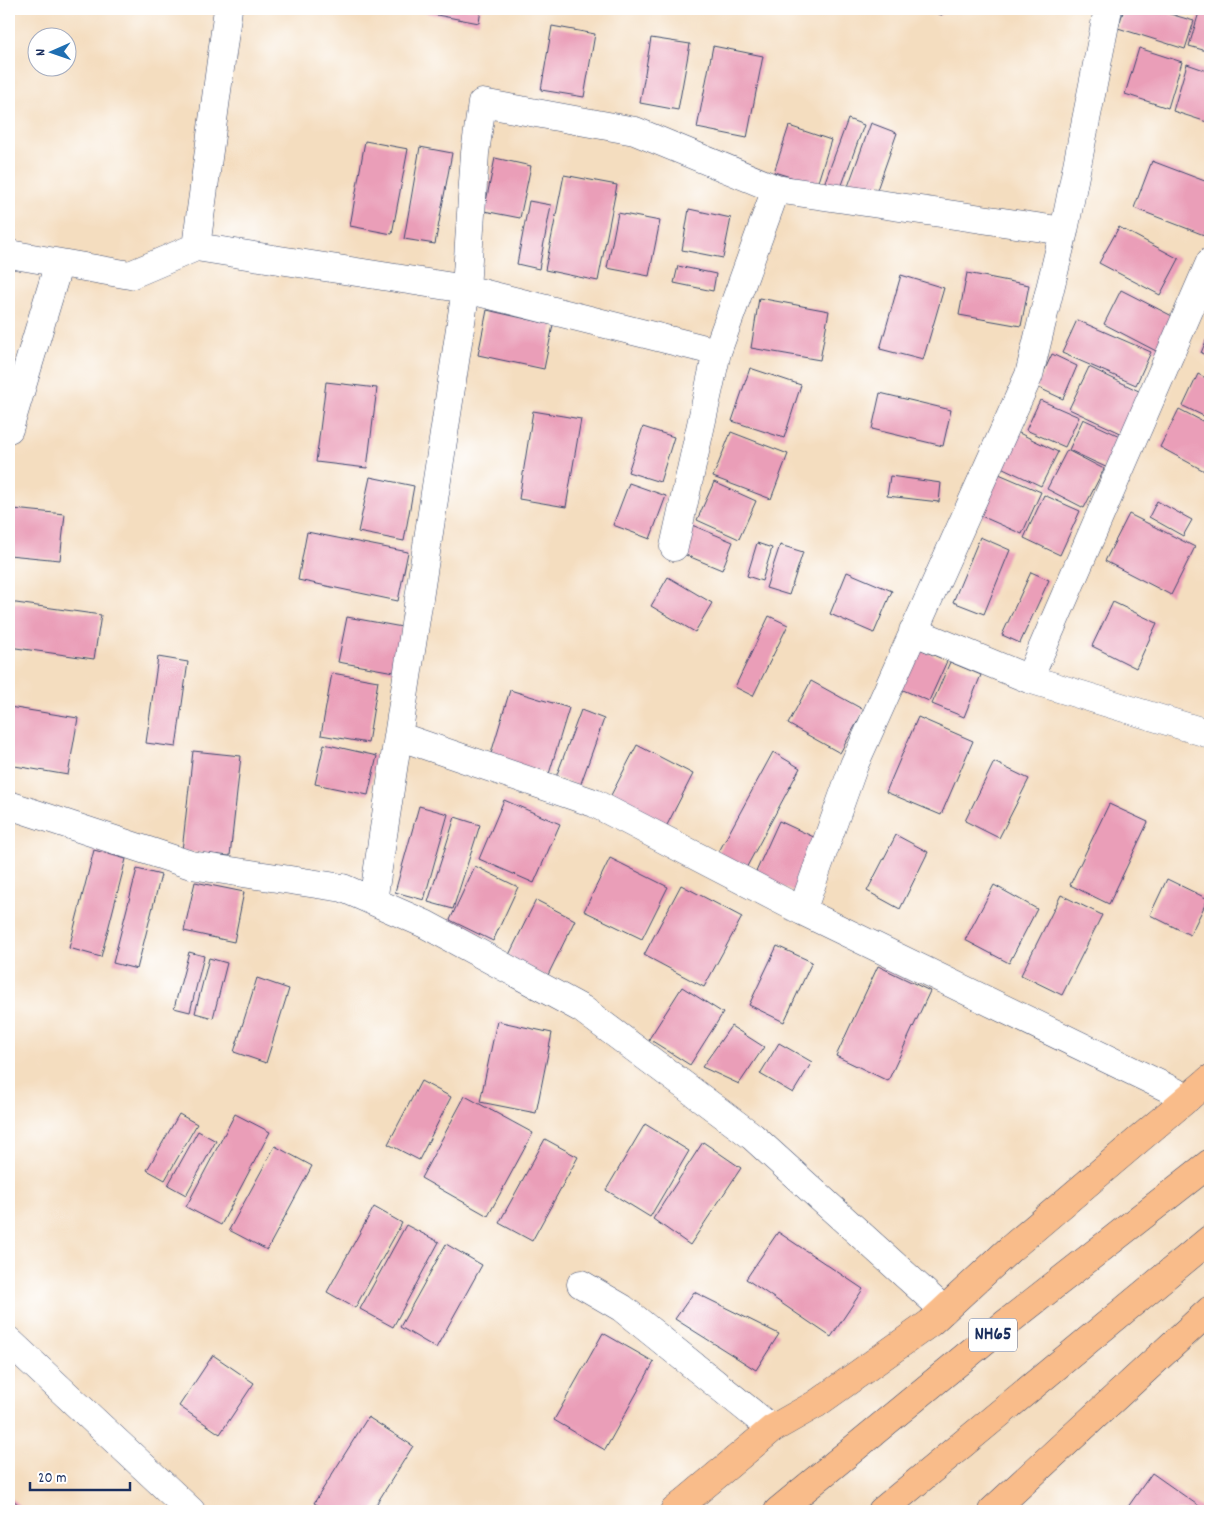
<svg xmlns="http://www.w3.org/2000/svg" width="1219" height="1520" font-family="Dekko,sans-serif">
<rect width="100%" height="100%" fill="#fff"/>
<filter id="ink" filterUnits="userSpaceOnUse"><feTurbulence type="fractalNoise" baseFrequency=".02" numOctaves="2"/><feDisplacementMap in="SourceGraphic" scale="10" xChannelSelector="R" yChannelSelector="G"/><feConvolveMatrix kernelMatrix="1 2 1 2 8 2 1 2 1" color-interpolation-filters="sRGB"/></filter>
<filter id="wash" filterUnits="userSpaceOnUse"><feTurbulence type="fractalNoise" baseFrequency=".0096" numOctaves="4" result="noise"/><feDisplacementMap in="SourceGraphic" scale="20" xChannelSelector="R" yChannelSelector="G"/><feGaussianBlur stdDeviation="1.12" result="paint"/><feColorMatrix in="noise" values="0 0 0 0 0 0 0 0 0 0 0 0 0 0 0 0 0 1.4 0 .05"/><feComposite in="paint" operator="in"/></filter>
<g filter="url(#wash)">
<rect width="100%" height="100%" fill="#f4ddbf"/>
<g id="blocks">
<path fill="#ea9eb8" d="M 405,9 L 481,9 L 479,23 Z
M 875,9 L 893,9 L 892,14 L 874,11 Z
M 920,9 L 943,9 L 942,15 Z
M 1124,9 L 1153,9 L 1194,21 L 1185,49 L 1118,28 Z
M 1200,9 L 1210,9 L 1210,52 L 1189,46 Z
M 552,26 L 595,34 L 584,97 L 541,90 Z
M 651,38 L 690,44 L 678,110 L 640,103 Z
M 713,46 L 763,56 L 747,138 L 697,128 Z
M 1139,48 L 1182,62 L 1168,108 L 1125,94 Z
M 1187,64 L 1210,72 L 1210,123 L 1173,111 Z
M 848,119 L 864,125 L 839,193 L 823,187 Z
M 871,123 L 897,133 L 873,201 L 846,192 Z
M 789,126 L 831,140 L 817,185 L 774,172 Z
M 365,141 L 408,149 L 392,234 L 350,226 Z
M 420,147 L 452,153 L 435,244 L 404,239 Z
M 495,158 L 531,166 L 520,218 L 484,211 Z
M 1152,161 L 1210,183 L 1210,217 L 1204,235 L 1134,208 Z
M 564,175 L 617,185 L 598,281 L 545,270 Z
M 529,201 L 551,205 L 539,269 L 517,264 Z
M 689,209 L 731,218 L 723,258 L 682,250 Z
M 618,213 L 660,221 L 649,276 L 607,268 Z
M 1119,227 L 1179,259 L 1160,295 L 1099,263 Z
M 678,266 L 716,274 L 713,291 L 674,283 Z
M 967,273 L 1029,285 L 1021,326 L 959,315 Z
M 901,275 L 944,288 L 923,360 L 880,349 Z
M 1121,290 L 1176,318 L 1158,352 L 1104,324 Z
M 759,298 L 829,311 L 820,360 L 751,348 Z
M 487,310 L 553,325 L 544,369 L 478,355 Z
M 1077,320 L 1151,352 L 1136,385 L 1062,353 Z
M 1210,331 L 1210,357 L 1201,353 Z
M 1052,354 L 1077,366 L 1063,399 L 1037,387 Z
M 1089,367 L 1147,395 L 1127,436 L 1069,409 Z
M 750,368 L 801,385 L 784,438 L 732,421 Z
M 1198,374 L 1210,380 L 1210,419 L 1183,406 Z
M 326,382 L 377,388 L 367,468 L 316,462 Z
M 880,393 L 951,410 L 943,446 L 872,429 Z
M 1040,400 L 1079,417 L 1065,447 L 1026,430 Z
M 1179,409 L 1210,425 L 1210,474 L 1160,447 Z
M 533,411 L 581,419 L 566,507 L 519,499 Z
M 1083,419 L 1126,439 L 1112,470 L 1069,450 Z
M 643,427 L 674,437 L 660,482 L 628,472 Z
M 731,432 L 788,454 L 771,499 L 713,477 Z
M 1017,432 L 1058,452 L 1041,486 L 1001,467 Z
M 1067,450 L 1104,469 L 1084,508 L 1047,489 Z
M 999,474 L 1041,492 L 1022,534 L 981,516 Z
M 890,476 L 941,483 L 939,502 L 887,496 Z
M 370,477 L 414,486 L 404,541 L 358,532 Z
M 714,482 L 756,501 L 739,539 L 697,520 Z
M 629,483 L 666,496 L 650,539 L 613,525 Z
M 1044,495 L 1080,511 L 1060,555 L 1024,538 Z
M 1157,501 L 1192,520 L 1183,536 L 1149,517 Z
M 13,509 L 65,514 L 60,560 L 9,555 Z
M 1129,514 L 1195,547 L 1171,595 L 1105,561 Z
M 687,523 L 733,542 L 722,570 L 676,551 Z
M 307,532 L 408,552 L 398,601 L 298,580 Z
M 980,537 L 1010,550 L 984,614 L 953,602 Z
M 757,543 L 772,548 L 762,581 L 747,576 Z
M 780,545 L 803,552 L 789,595 L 766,588 Z
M 847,572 L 892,591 L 874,633 L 830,614 Z
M 1031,572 L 1049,580 L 1020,643 L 1002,635 Z
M 668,577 L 712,603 L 695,632 L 651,606 Z
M 9,602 L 101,615 L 94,659 L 9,647 Z
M 1113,602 L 1157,623 L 1136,668 L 1092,646 Z
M 769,616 L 788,625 L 753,696 L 735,687 Z
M 347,617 L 402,627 L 394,672 L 338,662 Z
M 913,646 L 947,661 L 929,701 L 896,687 Z
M 158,657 L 188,662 L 176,747 L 146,743 Z
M 950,662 L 981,675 L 964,717 L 932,704 Z
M 332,673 L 378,681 L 368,743 L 321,735 Z
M 811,681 L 864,710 L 840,753 L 788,724 Z
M 510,690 L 569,708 L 549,774 L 490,757 Z
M 9,707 L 78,718 L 68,775 L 9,765 Z
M 581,710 L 604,719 L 580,786 L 556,777 Z
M 918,717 L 973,741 L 941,815 L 886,792 Z
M 324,744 L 377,756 L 368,795 L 315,784 Z
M 637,745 L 693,774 L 665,829 L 609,799 Z
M 193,751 L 241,756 L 230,856 L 182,851 Z
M 773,752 L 800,768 L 744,872 L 716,857 Z
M 994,762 L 1029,779 L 999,838 L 965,821 Z
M 504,800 L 560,824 L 534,883 L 479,859 Z
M 1109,804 L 1148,822 L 1109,904 L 1070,885 Z
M 419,806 L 448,814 L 424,900 L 395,892 Z
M 455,817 L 480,825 L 453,909 L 428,902 Z
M 779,821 L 818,839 L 794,892 L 755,874 Z
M 896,835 L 928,852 L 900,909 L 867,891 Z
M 94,850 L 126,859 L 101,957 L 69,948 Z
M 610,858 L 668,887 L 642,939 L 584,911 Z
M 475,866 L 518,887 L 493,941 L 450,920 Z
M 137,869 L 161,875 L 137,969 L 113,963 Z
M 1167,879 L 1208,899 L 1190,935 L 1150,915 Z
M 195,882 L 244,892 L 234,942 L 184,931 Z
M 681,885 L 742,917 L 704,987 L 644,955 Z
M 994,885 L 1037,909 L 1009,963 L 965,940 Z
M 1061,895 L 1102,915 L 1062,995 L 1021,975 Z
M 536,900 L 575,920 L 547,977 L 508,957 Z
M 777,946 L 812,962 L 784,1022 L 749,1005 Z
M 189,952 L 204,956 L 190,1012 L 174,1008 Z
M 209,958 L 227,963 L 213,1018 L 195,1013 Z
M 878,966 L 930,991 L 888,1081 L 836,1056 Z
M 257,978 L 289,989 L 266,1063 L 234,1052 Z
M 682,987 L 723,1013 L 690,1065 L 649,1039 Z
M 497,1021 L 552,1033 L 536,1113 L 480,1102 Z
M 731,1026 L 764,1047 L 739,1084 L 702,1067 Z
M 779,1043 L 812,1062 L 793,1093 L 760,1074 Z
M 421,1081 L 451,1097 L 419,1160 L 388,1144 Z
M 465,1096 L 533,1133 L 488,1216 L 421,1178 Z
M 179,1114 L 197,1124 L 165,1180 L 147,1170 Z
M 235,1114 L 270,1132 L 221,1225 L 186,1207 Z
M 645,1124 L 689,1151 L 650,1217 L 606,1190 Z
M 198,1131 L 216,1141 L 186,1195 L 168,1185 Z
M 545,1139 L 578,1157 L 532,1241 L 499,1223 Z
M 703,1142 L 741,1168 L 690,1245 L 653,1219 Z
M 275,1146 L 312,1166 L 267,1250 L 229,1230 Z
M 374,1207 L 402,1223 L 355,1308 L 327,1292 Z
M 406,1225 L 439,1242 L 393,1327 L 360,1309 Z
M 778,1232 L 863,1289 L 831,1337 L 746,1279 Z
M 446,1244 L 482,1265 L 436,1348 L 400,1327 Z
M 694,1292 L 779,1334 L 756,1370 L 675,1319 Z
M 603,1333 L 654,1362 L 605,1450 L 554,1420 Z
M 213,1355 L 254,1383 L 220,1434 L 179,1406 Z
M 368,1417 L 413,1446 L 372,1511 L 328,1511 L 314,1503 Z
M 1152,1473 L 1206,1511 L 1125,1511 Z
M 9,1496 L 23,1509 L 21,1511 L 9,1511 Z"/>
</g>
</g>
<g filter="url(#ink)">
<use href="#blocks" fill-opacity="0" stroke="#3c496d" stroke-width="1"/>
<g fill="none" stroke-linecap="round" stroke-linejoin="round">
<g stroke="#3c496d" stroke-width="29">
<path id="minor" d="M 1108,9 L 1064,231 L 1029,375 L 854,765 L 802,911 L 1188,1098
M 196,247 L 466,289 L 717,352
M 9,254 L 130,275 L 196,247 L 228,9
M 9,429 L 59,263
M 674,547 L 717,352 L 776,189
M 913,631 L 1029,679 L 1210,734
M 1029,679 L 1210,262
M 398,736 L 594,803 L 802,911
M 9,805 L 191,865 L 343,888 L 425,924 L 582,1009 L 752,1136 L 944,1310
M 373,901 L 466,289 L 475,153 L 482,103 L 635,131 L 776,189 L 1064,231
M 581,1284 L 622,1308 L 772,1429"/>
</g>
<g stroke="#3c496d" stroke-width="29">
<path id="tertiary" d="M 9,1341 L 191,1511"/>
</g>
<g stroke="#3c496d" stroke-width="29">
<path id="primary" d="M 674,1511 L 772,1429 L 816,1404 L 930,1323 L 1010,1249 L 1210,1079
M 992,1511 L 1210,1310"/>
</g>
<g stroke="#3c496d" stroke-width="29">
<path id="trunk" d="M 778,1511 L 1005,1324 L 1210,1163
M 882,1511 L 1210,1239"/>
</g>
<use href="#minor" stroke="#fff" stroke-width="28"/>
<use href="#tertiary" stroke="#fff" stroke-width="28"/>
<use href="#primary" stroke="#f9bc8a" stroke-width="28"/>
<use href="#trunk" stroke="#f9bc8a" stroke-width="28"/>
</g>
</g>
<g text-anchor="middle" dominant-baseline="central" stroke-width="5" stroke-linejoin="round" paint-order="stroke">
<rect fill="#fff" stroke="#5f6d8e" stroke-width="1" x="969" y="1318.5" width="48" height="33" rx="4"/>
<g font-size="19" font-weight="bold" fill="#1b2f5e">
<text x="993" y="1335">NH65</text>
</g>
</g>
<rect width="1219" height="1520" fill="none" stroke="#fff" stroke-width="30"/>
<g transform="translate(52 52) rotate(268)"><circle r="24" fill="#ffffff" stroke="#a4acbf"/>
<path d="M0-4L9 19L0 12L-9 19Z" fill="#1f6fb2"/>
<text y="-8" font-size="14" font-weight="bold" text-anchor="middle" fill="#1b2f5e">N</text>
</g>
<path d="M30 1482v8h100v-8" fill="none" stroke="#1b2f5e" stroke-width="2.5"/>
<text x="38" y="1482" font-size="15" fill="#1b2f5e" stroke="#ffffff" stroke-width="4" paint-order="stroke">20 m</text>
</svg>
